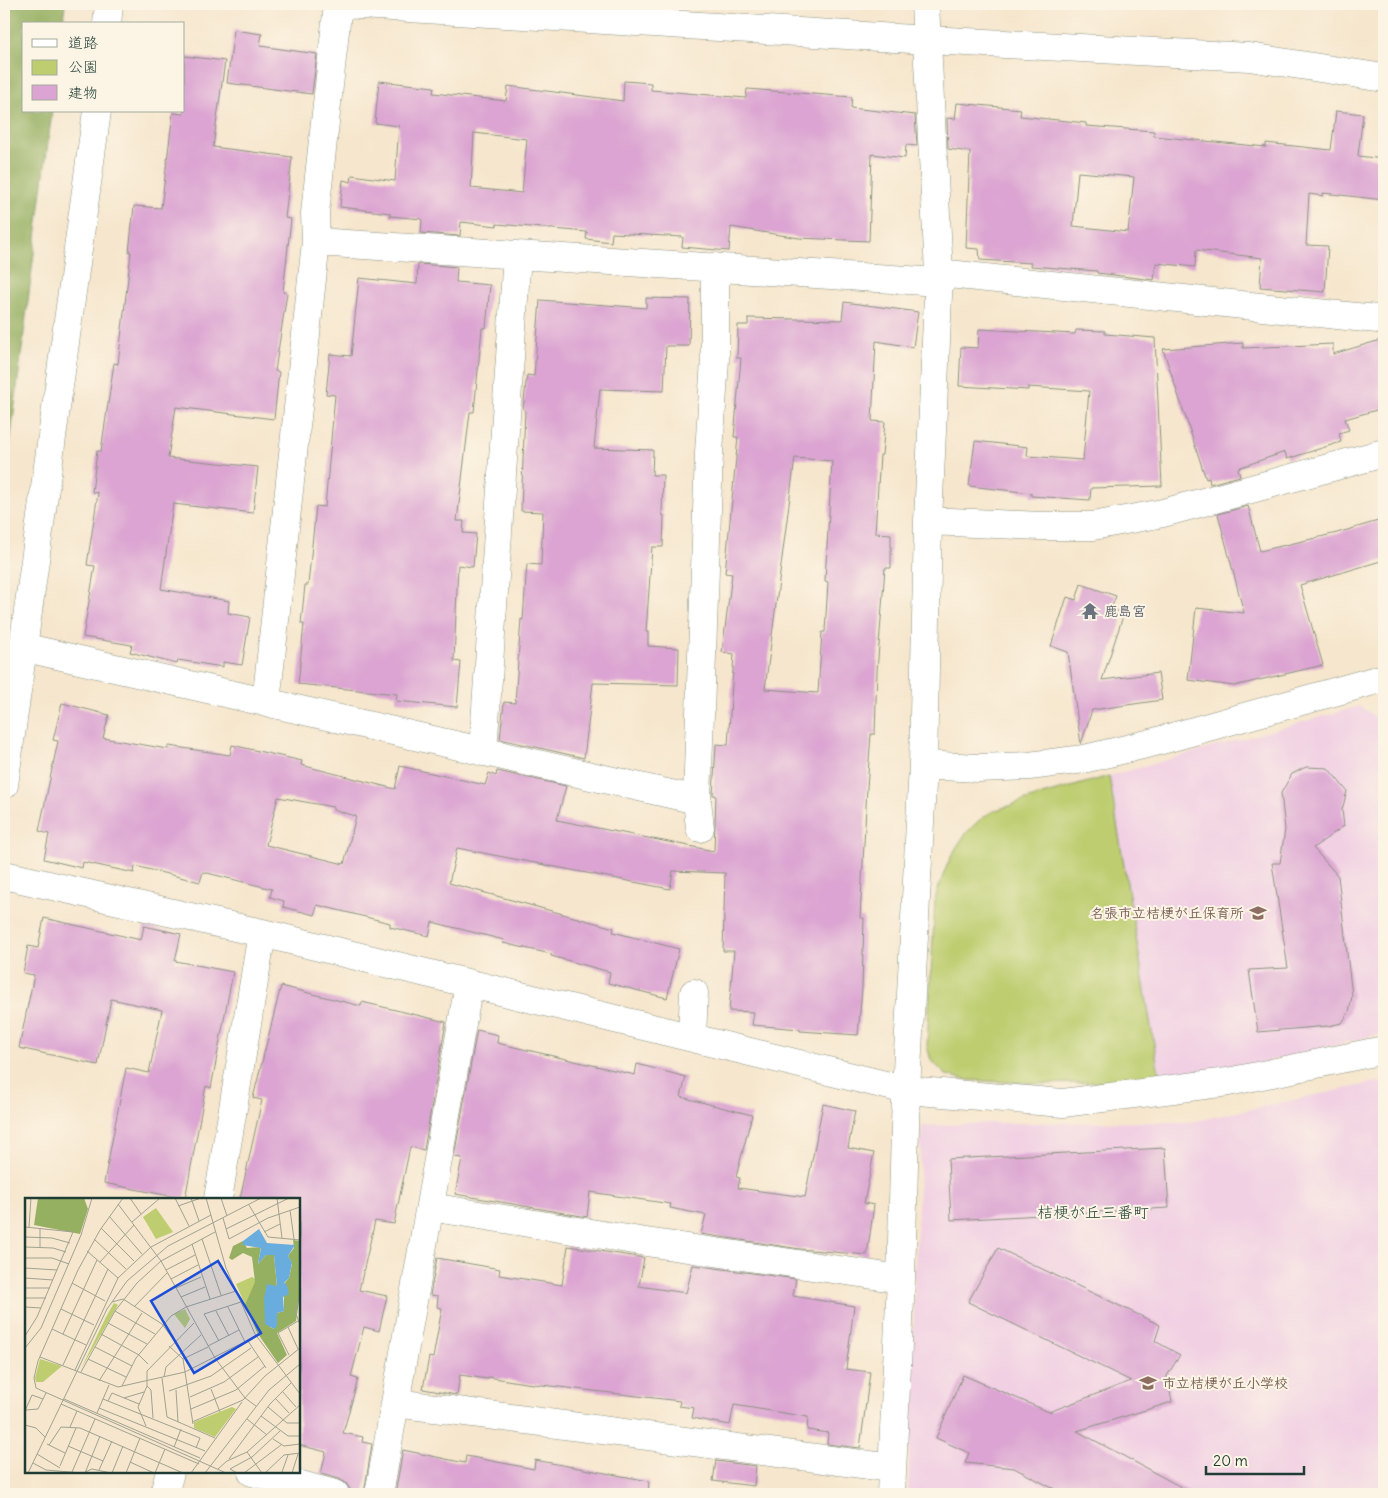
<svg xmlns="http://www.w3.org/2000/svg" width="1388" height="1498" font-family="Delius,'Klee One',sans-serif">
<rect width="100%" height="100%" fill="#fcf5e5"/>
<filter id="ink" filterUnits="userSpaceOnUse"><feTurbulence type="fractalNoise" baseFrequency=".02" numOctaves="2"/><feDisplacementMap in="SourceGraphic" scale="10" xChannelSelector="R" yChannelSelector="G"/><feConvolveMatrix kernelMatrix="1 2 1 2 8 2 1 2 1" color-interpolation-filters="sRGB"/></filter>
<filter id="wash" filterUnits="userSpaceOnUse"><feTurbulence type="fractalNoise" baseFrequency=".0096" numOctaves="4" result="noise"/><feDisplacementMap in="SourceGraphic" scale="20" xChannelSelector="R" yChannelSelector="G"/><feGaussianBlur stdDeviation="1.12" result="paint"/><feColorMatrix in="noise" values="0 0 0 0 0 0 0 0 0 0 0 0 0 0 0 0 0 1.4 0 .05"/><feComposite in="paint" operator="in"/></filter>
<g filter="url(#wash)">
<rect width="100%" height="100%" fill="#f6e6cd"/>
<path fill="#f1d0e3" d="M 1360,706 L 1378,719 L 1384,793 L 1384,1033 L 1305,1053 L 1228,1070 L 1160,1080 L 1109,776 Z
M 1377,1082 L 1384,1084 L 1384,1494 L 908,1494 L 915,1272 L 922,1126 L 992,1123 L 1191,1122 Z"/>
<path fill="#bdcd6f" stroke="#6e8552" d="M 1109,776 L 1160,1080 L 1045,1084 L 967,1080 L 946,1075 L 931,1060 L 927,1046 L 935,900 C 944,868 958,833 988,814 C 994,810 1002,808 1009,806 C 1041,794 1076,786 1109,776 Z"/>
<path fill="#96b062" stroke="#5a764b" d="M 4,4 L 65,4 L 63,24 L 24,24 L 24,111 L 52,111 L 4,491 Z"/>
<g id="blocks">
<path fill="#dba4d2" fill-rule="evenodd" d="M 234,30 L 262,34 L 260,46 L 317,54 L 312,94 L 227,83 Z
M 184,56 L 225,61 L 213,147 L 292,157 L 285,218 L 291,219 L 283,292 L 287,293 L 275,371 L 279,372 L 274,419 L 176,407 L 168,458 L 258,467 L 253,513 L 173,504 L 161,589 L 229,601 L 228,613 L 250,617 L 242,665 L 223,662 L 223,667 L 178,660 L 177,664 L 130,652 L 132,645 L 83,637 L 95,566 L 87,565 L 98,493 L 92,492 L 97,451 L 101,451 L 114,363 L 118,364 L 131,252 L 129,252 L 134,206 L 161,208 L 173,113 L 184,114 Z
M 379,81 L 434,87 L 433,93 L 506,101 L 508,86 L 623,101 L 624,81 L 651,83 L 651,90 L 746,98 L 747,89 L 852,97 L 851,108 L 915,115 L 917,146 L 906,145 L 905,158 L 872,154 L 869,241 L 799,238 L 731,227 L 729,251 L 682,247 L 683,237 L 612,233 L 611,242 L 586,239 L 587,232 L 497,224 L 497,226 L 461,222 L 460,236 L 421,233 L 422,219 L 390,216 L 390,213 L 340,207 L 343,180 L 351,182 L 352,175 L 395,181 L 399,126 L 375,123 ZM 474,133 L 527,139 L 522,193 L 471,188 Z
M 957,103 L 1021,109 L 1020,116 L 1086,123 L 1086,126 L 1154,131 L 1154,136 L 1266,147 L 1266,143 L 1331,150 L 1336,111 L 1363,114 L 1358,156 L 1384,159 L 1384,200 L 1323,193 L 1323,196 L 1309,194 L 1306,245 L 1328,246 L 1325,292 L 1260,287 L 1262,258 L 1196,250 L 1195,267 L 1156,263 L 1154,280 L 1097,273 L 1097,271 L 1031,266 L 1031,263 L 980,260 L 979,249 L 966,248 L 970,152 L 948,149 L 947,118 L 955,119 ZM 1078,172 L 1134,177 L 1128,232 L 1073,226 Z
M 418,264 L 457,267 L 456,282 L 490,285 L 486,328 L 482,328 L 474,412 L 470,412 L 457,521 L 464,521 L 463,533 L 476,534 L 473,567 L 458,565 L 454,661 L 461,662 L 457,707 L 396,701 L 397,694 L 298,684 L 304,624 L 301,624 L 305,585 L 308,585 L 316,506 L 325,507 L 335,395 L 326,394 L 330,354 L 351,356 L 359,278 L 417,284 Z
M 646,298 L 690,299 L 689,346 L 666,346 L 664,391 L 600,389 L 594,448 L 653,450 L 652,475 L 663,475 L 662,515 L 664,515 L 663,547 L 652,547 L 646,632 L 648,632 L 648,646 L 679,648 L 678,685 L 593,683 L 584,758 L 500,739 L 504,702 L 515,703 L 521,619 L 523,620 L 527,564 L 541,565 L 543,512 L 521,511 L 525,410 L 523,409 L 527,375 L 534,376 L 540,300 L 646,308 Z
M 844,302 L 918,312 L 913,347 L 876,341 L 872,421 L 885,422 L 882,455 L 880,455 L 875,533 L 891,534 L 891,568 L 885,568 L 877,671 L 875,734 L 871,734 L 867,788 L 860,918 L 864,918 L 862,988 L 858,1035 L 800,1031 L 800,1029 L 752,1025 L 754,1012 L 729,1011 L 734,951 L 723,951 L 725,873 L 673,871 L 670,889 L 457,848 L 449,883 L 614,928 L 613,932 L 679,949 L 667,998 L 608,983 L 610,972 L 551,956 L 551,954 L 503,943 L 504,940 L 432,922 L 429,936 L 390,927 L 390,923 L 317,905 L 315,915 L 283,907 L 284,901 L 270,897 L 272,889 L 203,872 L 200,882 L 135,866 L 134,873 L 83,862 L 82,868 L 44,859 L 49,834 L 39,831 L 58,741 L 53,740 L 62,703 L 109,715 L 103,738 L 168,749 L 169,746 L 230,755 L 232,745 L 302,761 L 301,765 L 395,789 L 400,766 L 485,785 L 489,773 L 496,776 L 497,771 L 566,786 L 557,820 L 714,851 L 716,795 L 713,795 L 716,744 L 728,745 L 734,654 L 722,652 L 732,574 L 725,573 L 738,437 L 734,437 L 741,358 L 737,358 L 738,325 L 748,325 L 748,318 L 842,320 ZM 795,458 L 832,461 L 825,581 L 828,582 L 825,632 L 822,632 L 818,693 L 765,689 ZM 278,797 L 333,807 L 333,810 L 356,816 L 344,864 L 266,845 Z
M 979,329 L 1075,334 L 1076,330 L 1105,331 L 1105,334 L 1155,338 L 1162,486 L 1091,488 L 1090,500 L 1031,496 L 1031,493 L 969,486 L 975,441 L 1028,447 L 1027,456 L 1083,460 L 1089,391 L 1028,387 L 1028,390 L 959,386 L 961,347 L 978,348 Z
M 1384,339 L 1384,408 L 1345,419 L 1349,430 L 1339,433 L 1341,442 L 1287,459 L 1285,452 L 1238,468 L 1240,476 L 1210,484 L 1209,478 L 1206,479 L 1163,349 L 1243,343 L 1243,348 L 1333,344 L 1333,354 Z
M 1248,506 L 1260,551 L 1337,533 L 1378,521 L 1384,542 L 1384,560 L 1300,585 L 1323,665 L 1234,686 L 1188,680 L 1196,608 L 1244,613 L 1218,514 Z
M 1081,584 L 1116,596 L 1111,609 L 1124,613 L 1102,680 L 1158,673 L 1162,700 L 1092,710 L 1081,744 L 1068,652 L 1051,646 L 1067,597 L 1076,600 Z
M 1306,767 L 1328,768 L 1347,791 L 1342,810 L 1344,826 L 1313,848 L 1338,876 L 1352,996 L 1349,1012 L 1342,1023 L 1328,1026 L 1258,1032 L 1249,970 L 1288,968 L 1272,863 L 1280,863 L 1285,829 L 1281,793 L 1292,774 Z
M 44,918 L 141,940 L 144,926 L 181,934 L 175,961 L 233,972 L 211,1088 L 206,1086 L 185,1199 L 104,1183 L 126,1068 L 149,1073 L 162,1010 L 111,999 L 98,1065 L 19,1048 L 34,975 L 23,973 L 28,946 L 38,948 Z
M 281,986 L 361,1006 L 362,1002 L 446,1022 L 424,1150 L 410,1147 L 394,1224 L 375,1221 L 359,1290 L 387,1296 L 379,1331 L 364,1327 L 351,1377 L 358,1379 L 343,1433 L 363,1437 L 362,1442 L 372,1444 L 364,1494 L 350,1494 L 350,1489 L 346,1483 L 339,1479 L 321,1474 L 326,1452 L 299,1445 L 299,1199 L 240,1199 L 262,1100 L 253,1098 Z
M 477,1030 L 498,1035 L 497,1043 L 635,1075 L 637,1064 L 686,1077 L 681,1097 L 752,1115 L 736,1177 L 740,1178 L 738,1188 L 805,1197 L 823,1104 L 855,1111 L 848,1148 L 874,1153 L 864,1203 L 874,1205 L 867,1255 L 800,1249 L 701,1234 L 706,1215 L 670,1208 L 671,1204 L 590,1192 L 587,1217 L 455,1194 L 462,1158 L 454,1157 Z
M 1165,1148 L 1169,1208 L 951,1220 L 948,1159 Z
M 568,1246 L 644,1258 L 639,1286 L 686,1293 L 693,1265 L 796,1279 L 793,1296 L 854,1306 L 846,1369 L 870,1372 L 860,1448 L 827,1444 L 828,1433 L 807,1430 L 808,1417 L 734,1405 L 730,1425 L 692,1418 L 694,1408 L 679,1406 L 680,1401 L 525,1383 L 488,1377 L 488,1379 L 460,1375 L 457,1395 L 423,1389 L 429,1357 L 433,1358 L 442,1308 L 437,1307 L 438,1296 L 430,1295 L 437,1258 L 500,1269 L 499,1275 L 562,1285 Z
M 998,1248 L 1160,1325 L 1155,1341 L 1180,1355 L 1167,1376 L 1172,1402 L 1077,1431 L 1194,1494 L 1064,1494 L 1014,1468 L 965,1463 L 969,1453 L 936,1438 L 963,1375 L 1049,1412 L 1131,1381 L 968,1302 Z
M 403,1450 L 465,1463 L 466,1456 L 534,1469 L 535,1460 L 649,1481 L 648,1494 L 395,1494 Z
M 716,1461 L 756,1466 L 754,1486 L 713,1481 Z"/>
</g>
</g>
<g filter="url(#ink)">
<use href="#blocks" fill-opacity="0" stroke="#8a9280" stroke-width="1"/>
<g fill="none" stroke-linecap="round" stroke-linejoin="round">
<g stroke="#8a9280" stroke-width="29">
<path id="street" d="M 344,4 L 928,40 L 1249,57 L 1384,78
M 316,242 L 939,282
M 939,273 L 1356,317 L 1378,319 L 1384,317
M 928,521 L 1041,526 L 1093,526 L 1163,513 L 1384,453
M 22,647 L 697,800
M 266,703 L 316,242 L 315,213 L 338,4
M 483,752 L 517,255
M 923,765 L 978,768 L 1029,766 L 1084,759 L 1151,743 L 1384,678
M 700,828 L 697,800 L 709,453 L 715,359 L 715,267
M 4,875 L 262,933 L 906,1090 L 1063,1103 L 1228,1082 L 1384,1050
M 692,1037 L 694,993
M 218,1199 L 262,933
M 430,1207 L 646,1242 L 901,1279
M 396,1403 L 892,1468
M 252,1472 L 335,1494
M 164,1494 L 170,1472
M 379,1494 L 469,984
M 891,1494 L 901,1279 L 906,1090 L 923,765 L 928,521 L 939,273 L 925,4"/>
</g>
<g stroke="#8a9280" stroke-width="29">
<path id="secondary" d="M 107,24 L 109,4
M 4,785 L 97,111"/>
</g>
<use href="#street" stroke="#fff" stroke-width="28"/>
<use href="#secondary" stroke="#fff" stroke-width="28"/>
</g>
</g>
<defs>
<g id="temple-bare" transform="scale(1.35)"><path d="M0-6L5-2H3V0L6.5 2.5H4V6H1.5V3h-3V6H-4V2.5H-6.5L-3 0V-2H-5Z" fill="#6b7280" stroke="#fcf5e5" stroke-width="2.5" paint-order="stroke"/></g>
<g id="school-bare" transform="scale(1.35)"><path d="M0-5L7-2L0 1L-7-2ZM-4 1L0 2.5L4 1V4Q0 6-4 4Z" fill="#8d6e63" stroke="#fcf5e5" stroke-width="2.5" paint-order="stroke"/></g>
</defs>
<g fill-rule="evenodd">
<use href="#temple-bare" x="1090" y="611"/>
<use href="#school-bare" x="1258" y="913"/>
<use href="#school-bare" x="1148" y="1383"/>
</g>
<g text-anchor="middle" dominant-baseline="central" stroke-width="4" stroke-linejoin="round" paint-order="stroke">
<g font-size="14" font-weight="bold" fill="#5b616d" stroke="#fcf5e5" text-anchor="start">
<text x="1104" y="611">鹿島宮</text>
</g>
<g font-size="14" font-weight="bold" fill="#785e54" stroke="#fcf5e5" text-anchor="end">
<text x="1244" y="913">名張市立桔梗が丘保育所</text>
<text x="1162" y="1383" text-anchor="start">市立桔梗が丘小学校</text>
</g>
<g font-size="16" fill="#1f3d34" stroke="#fcf5e5">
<text x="1093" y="1212">桔梗が丘三番町</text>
</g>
</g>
<g transform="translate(25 1198)">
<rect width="275" height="275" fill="#f6e6cd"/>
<path d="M 131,10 L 148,34 L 131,41 L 118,19 ZM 227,79 L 234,84 L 233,136 L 211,86 ZM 89,105 L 93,107 L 56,171 L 81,119 ZM 160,111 L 165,121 L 160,130 L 149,116 ZM 15,161 L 37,168 L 18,184 L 11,184 L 10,180 ZM 207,209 L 211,211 L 190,239 L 169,230 L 169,224 Z" fill="#bdcd6f"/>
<path d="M 13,0 L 59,0 L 63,11 L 55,36 L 9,27 ZM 268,42 L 275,43 L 275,97 L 271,123 L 252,135 L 262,157 L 253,165 L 233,136 L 220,107 L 230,84 L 227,59 L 218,55 L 207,62 L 204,60 L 208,48 L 218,43 L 222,50 L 236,49 L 233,66 L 241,57 L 249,57 L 252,89 L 241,90 L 241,107 L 245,129 L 249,131 L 252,115 L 259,113 L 259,86 L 264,80 L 267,66 L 263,58 L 269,50 Z" fill="#96b062"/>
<path d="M 234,31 L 242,45 L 270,47 L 263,58 L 267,65 L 264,80 L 259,85 L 262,87 L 264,96 L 258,99 L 259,113 L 252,115 L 252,128 L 249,131 L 240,126 L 239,101 L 242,86 L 252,88 L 249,57 L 241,57 L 233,66 L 236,50 L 218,47 L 218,43 Z" fill="#69acde"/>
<path fill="none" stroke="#a0a290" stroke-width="1" d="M 98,0 L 75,32 L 53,72 L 13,163 L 9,180 L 11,190 L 201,275M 105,0 L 116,16M 150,0 L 164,28M 166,0 L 174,23M 181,0 L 201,70 L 230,136 L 275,196M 196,0 L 202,18M 252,0 L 257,40M 93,6 L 136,63 L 190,160 L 220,200 L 231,208M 224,7 L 243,39 L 275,42M 153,8 L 176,0M 265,12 L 269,41M 84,18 L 117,56M 198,20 L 204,41 L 243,20 L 275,9M 107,24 L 135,0M 0,29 L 48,34 L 12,119 L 0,138M 4,29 L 6,0M 76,30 L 109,63M 201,31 L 264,0M 239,34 L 255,26M 0,39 L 27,40 L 45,45M 69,41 L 101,71M 177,41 L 196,97M 167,46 L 185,101M 0,49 L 28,50 L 41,54M 15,49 L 15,30M 62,53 L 93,80M 0,60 L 27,60 L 44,66M 75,64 L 109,27M 0,70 L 32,72M 141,72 L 170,57M 0,80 L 28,82M 146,81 L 173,67M 47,85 L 80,103M 0,90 L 25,90M 151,90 L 176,79M 275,98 L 270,113 L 275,127M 156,99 L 180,89M 0,100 L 21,100M 87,104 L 98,101 L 137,126 L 148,141M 0,109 L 16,110M 109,109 L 142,75M 203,109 L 220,144M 36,111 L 69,127M 90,113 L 130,136M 191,113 L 204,138M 179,116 L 216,104M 179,116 L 194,143M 83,125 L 122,146M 263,129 L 273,151M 27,131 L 61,147M 38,136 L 72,62M 76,136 L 114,157 L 123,166M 223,143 L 241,170M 144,148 L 158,161 L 168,226M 183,148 L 214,132M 70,149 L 107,168M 0,150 L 16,130 L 56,37 L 67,0M 264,157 L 253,135 L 273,123M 15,159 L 93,189 L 160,174 L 231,138M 63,161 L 101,179M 158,161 L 183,149M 38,167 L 83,71M 50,172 L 93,80 L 126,49 L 186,17M 56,174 L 90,113 L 112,85 L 136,63 L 190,34M 139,179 L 141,169 L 176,137M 137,180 L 142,219 L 190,240M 74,183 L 117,115M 97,188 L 111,160 L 146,118 L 161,109 L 211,93M 122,188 L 126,192 L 128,220M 186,191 L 195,214M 151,192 L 153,224M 144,193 L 186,178 L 226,150M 257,193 L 271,209M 165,199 L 199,184 L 233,159M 99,200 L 119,194M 250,200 L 264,215M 39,201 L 175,260M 78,201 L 175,240 L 171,250M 83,203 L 87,195 L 114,206M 36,206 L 174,266M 243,209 L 262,225 L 275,225M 74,210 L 180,253M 166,211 L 211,192 L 240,168M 1,212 L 13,211 L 21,195M 0,213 L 7,197 L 18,201M 72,215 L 84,187M 236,218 L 263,238 L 275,238M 222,221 L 242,237M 167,224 L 218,202 L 240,178 L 275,150M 0,227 L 11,230 L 20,239M 121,228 L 113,209 L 122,188 L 122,173 L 169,125M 45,229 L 52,213M 248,241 L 259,248 L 275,246M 22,246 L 40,255M 24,247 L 36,229 L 55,230 L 158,275M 43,248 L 78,263M 149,249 L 156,231M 222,254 L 237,275M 12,256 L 35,270M 204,261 L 245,206 L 266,185M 105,264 L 129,275M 8,265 L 21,272 L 57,275M 35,268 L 51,230M 193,271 L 202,263 L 222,254 L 275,207M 74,272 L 87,243M 47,274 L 70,221M 60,274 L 67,271 L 86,275M 257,274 L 263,257M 3,275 L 82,111 L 102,83 L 143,48 L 236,0M 60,275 L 75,238M 87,275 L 98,248M 101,275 L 115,240M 130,275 L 140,251M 166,275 L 217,204M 180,275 L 244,192 L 275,166M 212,275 L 205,271 L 227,259 L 255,233M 219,275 L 256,247M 240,275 L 259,257 L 275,255M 267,275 L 273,256"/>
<path fill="#1d4ed8" fill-opacity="0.15" stroke="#1d4ed8" stroke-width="2.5" d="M 193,63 L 236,135 L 169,175 L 126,103 Z"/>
<rect width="275" height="275" fill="none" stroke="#1f3d34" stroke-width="2.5"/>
</g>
<rect width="1388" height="1498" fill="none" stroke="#fcf5e5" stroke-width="20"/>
<rect x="22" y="22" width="162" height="90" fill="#fcf5e5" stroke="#a4ab9e"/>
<rect x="32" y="39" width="25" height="8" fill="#ffffff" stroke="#a4ab9e"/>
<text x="68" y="48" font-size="15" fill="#1f3d34">道路</text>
<rect x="32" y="60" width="25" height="15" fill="#bdcd6f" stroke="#a4ab9e"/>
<text x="68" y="72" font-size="15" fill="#1f3d34">公園</text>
<rect x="32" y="85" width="25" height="15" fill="#dba4d2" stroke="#a4ab9e"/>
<text x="68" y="98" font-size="15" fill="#1f3d34">建物</text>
<path d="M1206 1466v8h98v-8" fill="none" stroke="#1f3d34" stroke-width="2.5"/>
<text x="1213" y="1466" font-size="15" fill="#1f3d34" stroke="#fcf5e5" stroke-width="4" paint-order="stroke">20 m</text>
</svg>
